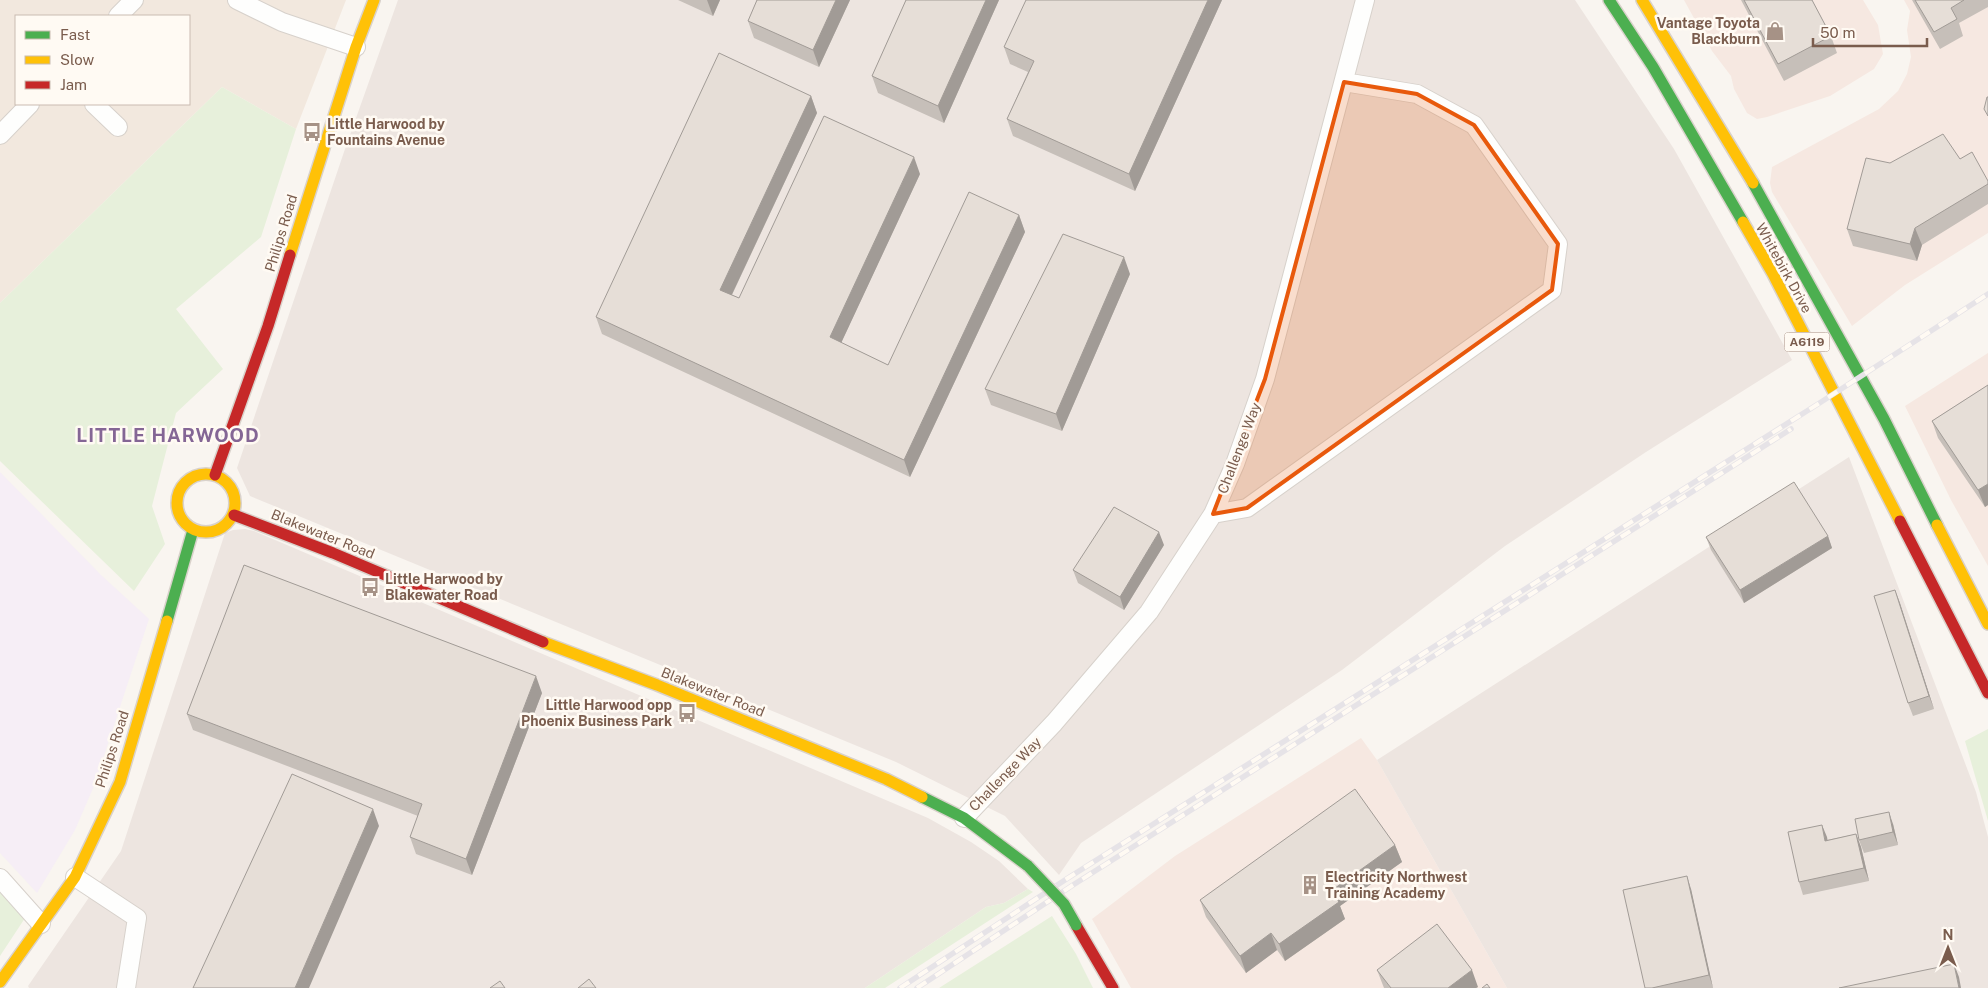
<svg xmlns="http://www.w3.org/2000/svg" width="1988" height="988" font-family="'Public Sans',sans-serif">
<rect width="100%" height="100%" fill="#f9f5f0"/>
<path fill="#f2e8de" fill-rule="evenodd" d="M 0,0 L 346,0 L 296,129 L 222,87 L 0,303 ZM 16,16 L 189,16 L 189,104 L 16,104 Z"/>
<path fill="#f6e8e1" d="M 1684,0 L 1863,0 L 1878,25 L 1883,54 L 1874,69 L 1830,96 L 1767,117 L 1757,119 L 1747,113 L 1734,89 L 1731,76 L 1712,51 Z
M 1904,0 L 1988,0 L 1988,233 L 1905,285 L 1852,326 L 1772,192 L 1770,183 L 1772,167 L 1879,109 L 1898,91 L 1907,74 L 1911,57 L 1907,30 L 1910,11 Z
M 1988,353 L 1988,566 L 1951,500 L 1905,406 Z
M 1361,738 L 1377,760 L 1507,988 L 1131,988 L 1092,919 L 1175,856 Z"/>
<path fill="#ede5e0" d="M 398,0 L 1575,0 L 1674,149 L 1792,360 L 1646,452 L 1505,546 L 1342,670 L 1081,843 L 1059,875 L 1005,816 L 896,762 L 250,496 L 237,468 L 345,149 Z
M 1849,457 L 1976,792 L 1988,837 L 1988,988 L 1507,988 L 1377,760 Z
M 245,529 L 254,531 L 928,818 L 971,842 L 999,861 L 1028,889 L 1004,903 L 986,907 L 865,988 L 29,988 L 28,986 L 121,851 L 225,533 L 233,530 Z"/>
<path fill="#f6eef6" d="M 0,472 L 101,575 L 149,619 L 94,786 L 75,830 L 37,893 L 0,853 Z"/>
<path fill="#e7f0db" d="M 222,87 L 296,129 L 261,237 L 176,309 L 223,369 L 176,413 L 152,506 L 165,544 L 134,591 L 0,461 L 0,303 Z
M 1988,729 L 1988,821 L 1965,741 Z
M 0,886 L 27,915 L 0,956 Z
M 1028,889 L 1033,892 L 885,988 L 865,988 L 986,907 L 1004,903 Z
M 1052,916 L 1076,954 L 1093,988 L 939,988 Z"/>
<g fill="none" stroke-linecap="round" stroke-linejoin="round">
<g stroke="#d7d1cb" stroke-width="20">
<path id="street" d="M 237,0 L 282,22 L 356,47
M 118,16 L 134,0
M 94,104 L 118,127
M 0,135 L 30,104
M 1213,514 L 1247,508 L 1552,290 L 1558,244 L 1474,125 L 1417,94 L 1344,82
M 964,818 L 1054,723 L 1149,612 L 1213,514 L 1235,464 L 1265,379 L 1365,0
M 75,877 L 137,918 L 126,988
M 0,878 L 41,924"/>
</g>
<g stroke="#d9d2cb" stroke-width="14">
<path id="fast" d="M 1609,0 L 1653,67 L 1743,222
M 1753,183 L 1884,419 L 1937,525
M 167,621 L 193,530
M 922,797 L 964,818 L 1028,866"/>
</g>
<g stroke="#d9d2cb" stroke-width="14">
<path id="slow" d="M 1642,0 L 1753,183
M 1743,222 L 1773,274 L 1900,521
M 290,255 L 356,47 L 374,0
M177 503a29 29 0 1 1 58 0a29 29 0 1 1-58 0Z
M 1937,525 L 1988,624
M 543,642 L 657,685 L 886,779 L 922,797
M 0,982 L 75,877 L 120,782 L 167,621"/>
</g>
<g stroke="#d9d2cb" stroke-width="14">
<path id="jam" d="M 215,475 L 268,326 L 290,255
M 234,515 L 333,553 L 543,642
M 1900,521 L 1988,693
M 1076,925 L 1113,988"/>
</g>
<use href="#street" stroke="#fefefd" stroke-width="18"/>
<use href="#fast" stroke="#4caf50" stroke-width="11"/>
<use href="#slow" stroke="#ffc107" stroke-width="11"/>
<use href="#jam" stroke="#c62828" stroke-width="11"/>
<g stroke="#e6e3e7" stroke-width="5.5">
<path id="rail" d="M 900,988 L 1068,878 L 1818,404 L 1988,294
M 917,988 L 1073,885 L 1791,429"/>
</g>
<use href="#rail" stroke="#fffaf3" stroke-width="4" stroke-dasharray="11" stroke-linecap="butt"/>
<g stroke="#d9d2cb" stroke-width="14" stroke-linecap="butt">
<path id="fast-bridge" d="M 1028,866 L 1064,904 L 1076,925"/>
</g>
<use href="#fast-bridge" stroke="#4caf50" stroke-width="11"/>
</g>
<path fill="#c6bfb9" d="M 678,0 L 720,0 L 713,16 Z
M 757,0 L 850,0 L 819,67 L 754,38 L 748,21 Z
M 906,0 L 999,0 L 944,123 L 878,93 L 872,76 Z
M 1222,0 L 1135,191 L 1013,136 L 1007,119 L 1028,72 L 1010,64 L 1004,47 Z
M 1741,0 L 1812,0 L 1831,36 L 1837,53 L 1784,81 Z
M 1912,0 L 1988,0 L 1988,7 L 1959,23 L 1963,36 L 1940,49 Z
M 811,96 L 817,113 L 732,295 L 739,298 L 920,174 L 841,343 L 888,365 L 1019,215 L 1025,232 L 910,477 L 602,334 L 596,317 Z
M 1960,159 L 1988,181 L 1988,204 L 1922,245 L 1917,261 L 1853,246 L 1847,229 L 1890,163 Z
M 1130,274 L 1062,431 L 991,405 L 985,389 Z
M 1988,385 L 1988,505 L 1985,507 L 1938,438 L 1932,421 Z
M 1828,536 L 1832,548 L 1744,603 L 1711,550 L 1706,537 Z
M 1164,545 L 1124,610 L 1078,583 L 1073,570 Z
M 1895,590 L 1934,709 L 1913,716 L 1908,703 Z
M 542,693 L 472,875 L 416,854 L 410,837 L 418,816 L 193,730 L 187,714 Z
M 1893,824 L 1898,845 L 1864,853 L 1859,840 Z
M 1856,834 L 1861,847 L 1869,881 L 1803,895 L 1799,882 L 1827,837 L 1827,840 Z
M 1395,845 L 1402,862 L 1340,906 L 1345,919 L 1285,961 L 1277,950 L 1246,973 L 1206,917 L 1200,900 Z
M 1691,889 L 1713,988 L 1645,988 Z
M 1377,970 L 1478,987 L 1476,988 L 1384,988 Z"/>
<path fill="#a19b96" d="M 707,0 L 720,0 L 713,16 Z
M 836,0 L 850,0 L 819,67 L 813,50 Z
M 986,0 L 999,0 L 944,123 L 938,106 Z
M 1208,0 L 1222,0 L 1135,191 L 1129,174 Z
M 811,96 L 817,113 L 726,307 L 720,290 Z
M 914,157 L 920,174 L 836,354 L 830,337 Z
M 1019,215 L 1025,232 L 910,477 L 904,460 Z
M 1915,228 L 1922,245 L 1917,261 L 1910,244 Z
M 1124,257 L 1130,274 L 1062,431 L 1056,414 Z
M 1988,484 L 1988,505 L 1985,507 L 1978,490 Z
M 1159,532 L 1164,545 L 1124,610 L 1120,597 Z
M 1828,536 L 1832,548 L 1744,603 L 1740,590 Z
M 1895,590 L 1900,603 L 1934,709 L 1929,696 Z
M 536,676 L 542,693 L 472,875 L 466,859 Z
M 373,809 L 379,826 L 309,988 L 295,988 Z
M 1889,812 L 1893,824 L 1898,845 L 1893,832 Z
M 1822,825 L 1827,837 L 1830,854 L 1825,841 Z
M 1856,834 L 1861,847 L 1869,881 L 1864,868 Z
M 1395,845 L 1402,862 L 1340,906 L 1345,919 L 1285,961 L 1279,944 L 1331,891 Z
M 1687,876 L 1691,889 L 1713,988 L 1709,975 Z
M 1271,933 L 1277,950 L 1246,973 L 1240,956 Z
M 1954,964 L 1959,977 L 1961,988 L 1959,988 Z
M 1472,970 L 1478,987 L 1476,988 L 1448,988 Z"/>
<path fill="#e6ded7" stroke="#a19b96" d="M 757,0 L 836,0 L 813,50 L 748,21 Z
M 906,0 L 986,0 L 938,106 L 872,76 Z
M 1026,0 L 1208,0 L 1129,174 L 1007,119 L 1034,61 L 1004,47 Z
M 1744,0 L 1812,0 L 1831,36 L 1778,64 Z
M 1915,0 L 1964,0 L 1951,8 L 1957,19 L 1934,32 Z
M 719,53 L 811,96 L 720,290 L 739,298 L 824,116 L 914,157 L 830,337 L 888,365 L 969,192 L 1019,215 L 904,460 L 596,317 Z
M 1987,97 L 1988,97 L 1988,116 L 1984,109 Z
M 1943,134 L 1960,159 L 1972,152 L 1988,181 L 1988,184 L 1915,228 L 1910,244 L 1847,229 L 1866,158 L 1890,163 Z
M 1063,234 L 1124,257 L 1056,414 L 985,389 Z
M 1988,385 L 1988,484 L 1978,490 L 1932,421 Z
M 1794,482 L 1828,536 L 1740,590 L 1706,537 Z
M 1114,507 L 1159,532 L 1120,597 L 1073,570 Z
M 244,565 L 536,676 L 466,859 L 410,837 L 422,804 L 187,714 Z
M 1895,590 L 1929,696 L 1908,703 L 1874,596 Z
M 292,774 L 373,809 L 295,988 L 193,988 Z
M 1355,789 L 1395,845 L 1331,891 L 1339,902 L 1279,944 L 1271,933 L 1240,956 L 1200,900 Z
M 1889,812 L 1893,832 L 1859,840 L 1855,819 Z
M 1822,825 L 1825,841 L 1856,834 L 1864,868 L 1799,882 L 1788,832 Z
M 1687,876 L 1709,975 L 1652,988 L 1645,988 L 1623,890 Z
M 1437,924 L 1472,970 L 1448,988 L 1391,988 L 1377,970 Z
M 1954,964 L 1959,988 L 1839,988 Z
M 589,979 L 596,988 L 578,988 Z
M 500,981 L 505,988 L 490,988 Z
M 1487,984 L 1490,988 L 1482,988 Z"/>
<path fill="#e8590c" fill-opacity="0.2" stroke="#e8590c" stroke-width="4" stroke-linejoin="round" d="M 1344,82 L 1417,94 L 1474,125 L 1558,244 L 1552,290 L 1247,508 L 1213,514 L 1265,379 Z"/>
<defs>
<g id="shop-bare" transform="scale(1.5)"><path d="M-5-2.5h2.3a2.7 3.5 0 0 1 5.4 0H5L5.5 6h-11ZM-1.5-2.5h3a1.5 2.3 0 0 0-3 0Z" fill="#a69286" stroke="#fffaf3" stroke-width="2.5" paint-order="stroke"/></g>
<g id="bus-bare" transform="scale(1.5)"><path d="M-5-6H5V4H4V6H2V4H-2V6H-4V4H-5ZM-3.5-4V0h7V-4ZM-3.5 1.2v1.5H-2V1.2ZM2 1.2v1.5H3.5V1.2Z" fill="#a69286" stroke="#fffaf3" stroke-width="2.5" paint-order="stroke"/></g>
<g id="building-bare" transform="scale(1.5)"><path d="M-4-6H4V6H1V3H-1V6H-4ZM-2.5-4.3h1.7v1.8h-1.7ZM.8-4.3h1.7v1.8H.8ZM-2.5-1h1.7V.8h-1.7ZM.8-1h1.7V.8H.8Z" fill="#a69286" stroke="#fffaf3" stroke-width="2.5" paint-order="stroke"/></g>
</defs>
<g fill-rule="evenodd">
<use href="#shop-bare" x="1775" y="31"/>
<use href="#bus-bare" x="312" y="132"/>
<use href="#bus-bare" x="370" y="587"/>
<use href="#bus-bare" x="687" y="713"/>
<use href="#building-bare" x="1310" y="885"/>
</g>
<g text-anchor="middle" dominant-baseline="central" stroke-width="5" stroke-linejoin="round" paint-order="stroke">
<rect fill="#fffaf3" stroke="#a28b7f" stroke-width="1" x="1784.5" y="332.5" width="45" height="19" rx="4"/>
<g font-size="12" font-weight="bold" fill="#7a5c4d">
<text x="1807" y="342">A6119</text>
</g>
<g font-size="14" font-weight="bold" fill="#7a5c4d" stroke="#fffaf3" text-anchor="start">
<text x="1760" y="23" text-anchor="end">Vantage Toyota<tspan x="1760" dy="16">Blackburn</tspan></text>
<text x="327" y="124">Little Harwood by<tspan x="327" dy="16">Fountains Avenue</tspan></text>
<text x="385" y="579">Little Harwood by<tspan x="385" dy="16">Blakewater Road</tspan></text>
<text x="672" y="705" text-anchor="end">Little Harwood opp<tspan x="672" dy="16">Phoenix Business Park</tspan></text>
<text x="1325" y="877">Electricity Northwest<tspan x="1325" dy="16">Training Academy</tspan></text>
</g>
<g font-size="14" fill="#7a5c4d" stroke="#fffaf3">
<text transform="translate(281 233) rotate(-73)">Philips Road</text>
<text transform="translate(1784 268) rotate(61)">Whitebirk Drive</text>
<text transform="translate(1239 448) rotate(-69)">Challenge Way</text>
<text transform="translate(323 534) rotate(22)">Blakewater Road</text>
<text transform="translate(713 692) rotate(22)">Blakewater Road</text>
<text transform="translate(112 749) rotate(-72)">Philips Road</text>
<text transform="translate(1005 774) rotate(-46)">Challenge Way</text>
</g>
<g font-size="19" font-weight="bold" letter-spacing="1" fill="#846695" stroke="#fffaf3">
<text x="168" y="435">LITTLE HARWOOD</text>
</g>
</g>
<rect x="15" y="15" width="175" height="90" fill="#fffaf3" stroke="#cabbb1"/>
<rect x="25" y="31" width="25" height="8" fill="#4caf50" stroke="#cabbb1"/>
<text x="60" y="40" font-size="15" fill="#7a5c4d">Fast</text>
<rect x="25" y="56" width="25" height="8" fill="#ffc107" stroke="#cabbb1"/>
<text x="60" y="65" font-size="15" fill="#7a5c4d">Slow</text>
<rect x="25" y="81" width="25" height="8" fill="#c62828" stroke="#cabbb1"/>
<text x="60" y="90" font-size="15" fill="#7a5c4d">Jam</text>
<g transform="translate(1948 948)" stroke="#fffaf3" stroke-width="4" paint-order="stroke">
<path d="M0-4L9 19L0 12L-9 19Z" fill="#7a5c4d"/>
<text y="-8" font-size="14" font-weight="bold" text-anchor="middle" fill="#7a5c4d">N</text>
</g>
<path d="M1813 38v8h114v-8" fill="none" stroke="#7a5c4d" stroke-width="2.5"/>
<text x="1820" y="38" font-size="15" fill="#7a5c4d" stroke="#fffaf3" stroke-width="4" paint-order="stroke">50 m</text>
</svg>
